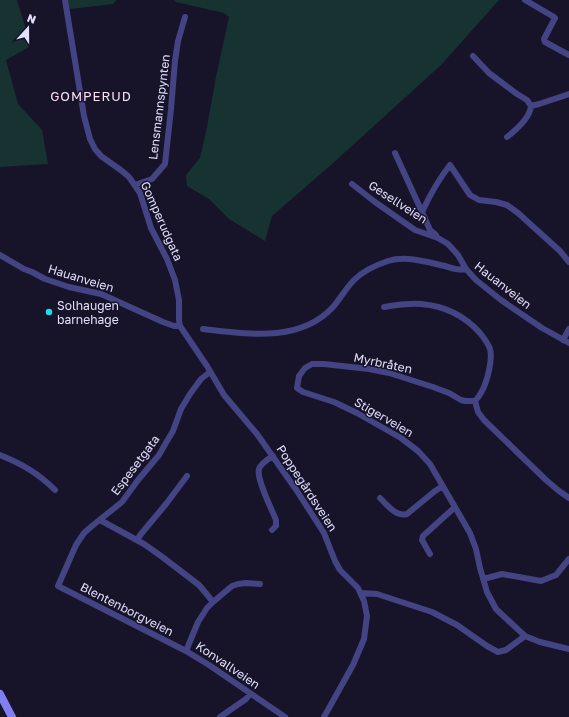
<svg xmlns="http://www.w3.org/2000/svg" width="569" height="717" font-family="'Golos Text',sans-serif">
<rect width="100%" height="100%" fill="#17142a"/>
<path fill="#173331" d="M 0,0 L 17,0 L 31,46 L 6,60 L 18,104 L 42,130 L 48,164 L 0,167 Z
M 67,0 L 116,0 L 113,4 L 69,9 Z
M 174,0 L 499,0 L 441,65 L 332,164 L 272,216 L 265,241 L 229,219 L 209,199 L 187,186 L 186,175 L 200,158 L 207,127 L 216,77 L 229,17 L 224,13 L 176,2 Z"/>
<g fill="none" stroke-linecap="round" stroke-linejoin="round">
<path stroke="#444384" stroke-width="6" d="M 65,0 L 84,116 L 90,139 L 95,149 L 101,156 L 122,171 L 129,177 L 140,193 L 151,228 L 167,259 L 175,280 L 179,300 L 179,320 L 180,326 L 207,366 L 224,395 L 257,434 L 297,491 L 324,533 L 335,561 L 340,570 L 358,588 L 364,601 L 367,616 L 364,639 L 353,665 L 324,717
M 525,0 L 554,17 L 555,18 L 544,39 L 545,42 L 569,55
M 473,56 L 489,73 L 517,94 L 527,100 L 531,106 C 530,118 516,130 507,137
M 531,106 L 539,104 L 569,94
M 395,153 L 422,212
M 352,184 L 375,202 L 415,230 L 438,238 L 448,244 L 458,255 L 466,269 L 476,280 L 501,300 L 542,328 L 569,343
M 135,185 L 152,179 L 165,164 L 171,109 L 175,61 L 178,41 L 185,17
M 436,235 L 430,230 L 422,212 C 430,195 438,180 450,165 L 470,195 L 479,200 L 496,202 L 507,205 L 518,213 L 560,251 L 569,262
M 0,255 L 24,269 L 32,272 L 45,279 L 69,287 L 101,294 L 110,298 L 163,322 L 174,326 L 180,326
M 384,307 C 396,305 408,303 421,304 C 445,306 464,315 480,333 C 484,338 488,343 490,349 C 493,359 487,382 482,391 C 480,395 478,398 475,401 L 478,412 L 484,420 L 546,480 L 559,491 L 569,498
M 203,329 C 247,334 300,343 333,307 C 341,298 346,288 354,280 C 363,271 376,265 388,261 C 406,255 427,262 445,266 C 452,268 459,271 466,269
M 563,340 L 569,329
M 210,372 L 201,379 L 190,394 L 181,409 L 173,431 L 167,441 L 159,455 L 138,480 L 122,502 L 92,526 L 84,533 L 76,545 L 58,586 L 186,651 L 209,665 L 285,717
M 475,401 L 465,401 L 461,400 L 449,393 L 433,387 L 389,373 L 369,369 L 324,364 L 312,364 L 305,368 L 299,376 L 297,388 L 303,392 L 334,402 L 357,413 L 401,438 L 418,451 L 430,464 L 470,533 L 476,549 L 480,568 L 487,592 L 496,609 L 525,636 L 540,642 L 569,649
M 0,455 C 22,464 38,473 55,490
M 380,498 C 387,505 396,517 407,514 L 435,491 L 443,486
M 100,520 L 144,544 L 161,556 L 199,585 L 209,597 L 213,602
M 272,530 L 276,526 L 276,520 C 272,510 256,478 259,469 C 261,463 268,459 273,456
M 137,540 L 141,534 L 166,504 L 187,476
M 430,554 L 422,540 L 423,536 L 455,507
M 483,579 L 491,577 L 502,574 L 541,581 L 556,575 L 569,559
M 361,593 L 377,594 L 432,612 L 457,625 L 487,646 L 498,652 L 506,650 L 525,636
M 186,651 L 198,622 L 207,608 L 213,602 L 232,586 L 238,584 L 246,583 L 260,584
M 220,717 L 246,699 L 250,694"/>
<path stroke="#7f7ff3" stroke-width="8" d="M 0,694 L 12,717"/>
</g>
<circle fill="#1edaea" stroke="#17142a" stroke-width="1.5" cx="49" cy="312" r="4"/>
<g text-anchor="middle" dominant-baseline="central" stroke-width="3" stroke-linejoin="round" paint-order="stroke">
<g font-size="12" fill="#e2dffc" stroke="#17142a">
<text transform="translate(159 107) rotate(-83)">Lensmannspynten</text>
<text transform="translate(398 202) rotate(33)">Gesellveien</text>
<text transform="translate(162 221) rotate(66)">Gomperudgata</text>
<text transform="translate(81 278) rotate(17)">Hauanveien</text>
<text transform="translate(503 285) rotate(38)">Hauanveien</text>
<text transform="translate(383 363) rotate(12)">Myrbråten</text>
<text transform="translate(384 417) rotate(30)">Stigerveien</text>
<text transform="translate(135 465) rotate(-53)">Espesetgata</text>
<text transform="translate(307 488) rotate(57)">Poppegårdsveien</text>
<text transform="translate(127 609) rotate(27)">Blentenborgveien</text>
<text transform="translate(228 665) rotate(34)">Konvallveien</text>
</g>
<g font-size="12" fill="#e2dffc" stroke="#17142a" text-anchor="start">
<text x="57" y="305">Solhaugen<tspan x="57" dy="14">barnehage</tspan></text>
</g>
<g font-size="13" letter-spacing="1" fill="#fce1f3" stroke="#17142a">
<text x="91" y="96">GOMPERUD</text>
</g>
</g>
<g transform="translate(28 28) rotate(21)" stroke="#17142a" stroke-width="3" paint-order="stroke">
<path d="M0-3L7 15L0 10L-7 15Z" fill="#e2dffc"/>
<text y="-6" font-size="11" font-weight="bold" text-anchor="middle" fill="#e2dffc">N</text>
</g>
</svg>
